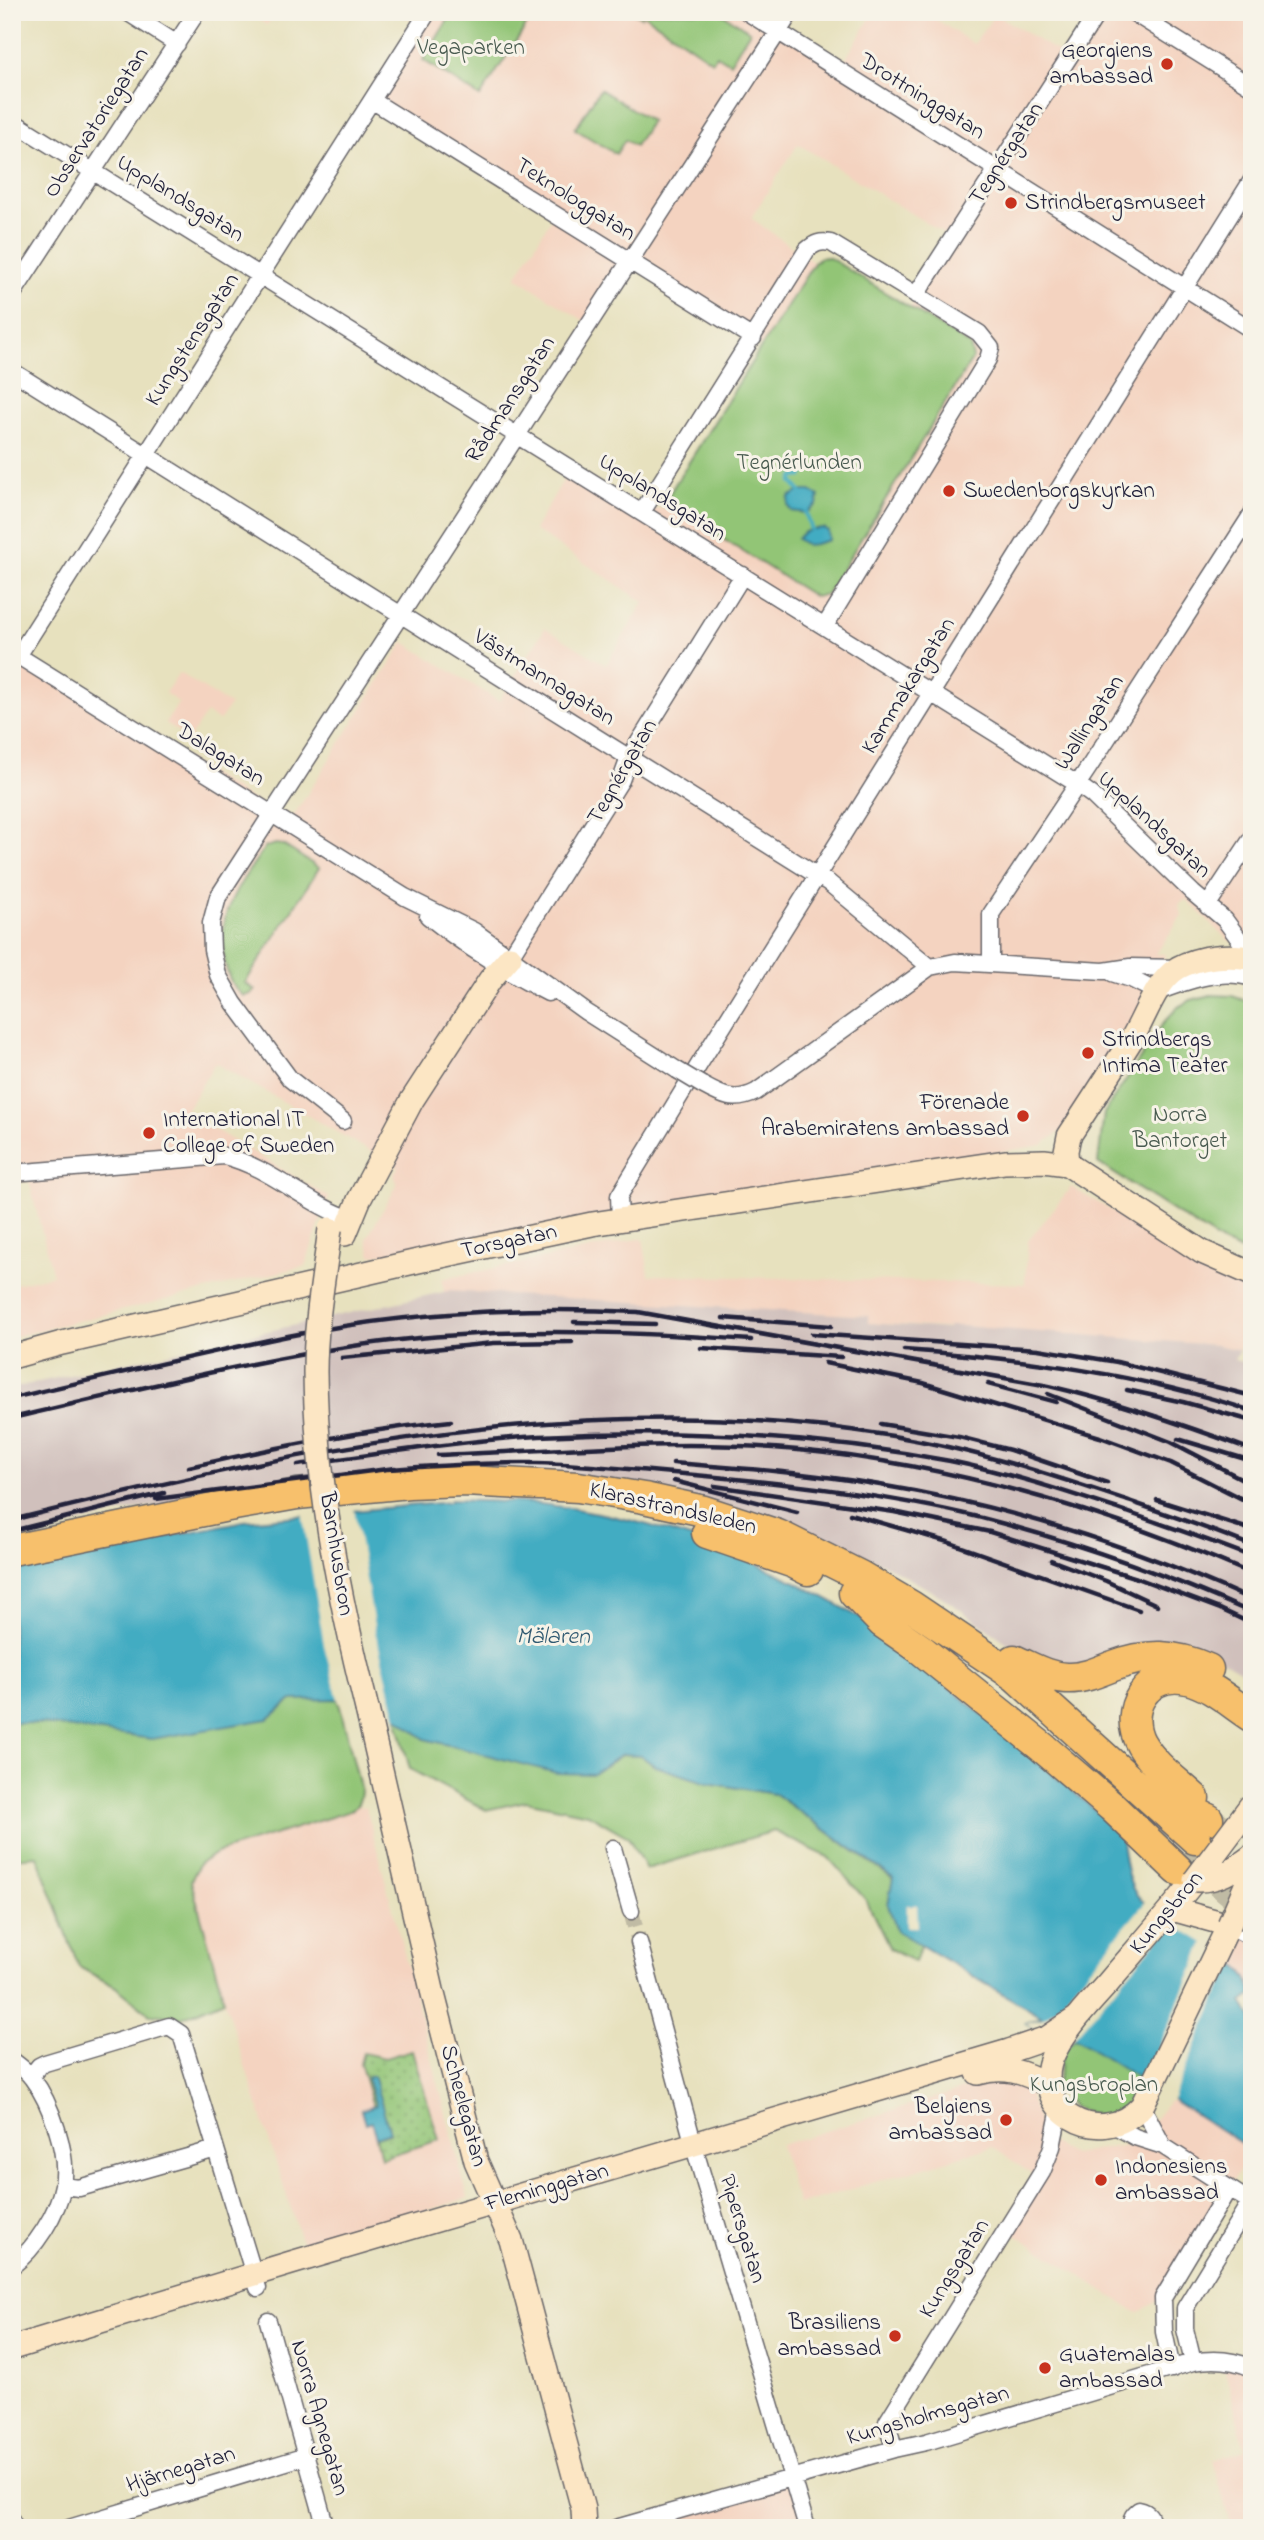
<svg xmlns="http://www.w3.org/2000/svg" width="1264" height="2540" font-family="'Indie Flower',sans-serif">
<defs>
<pattern id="grass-dots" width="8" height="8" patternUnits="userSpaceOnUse" patternTransform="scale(1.75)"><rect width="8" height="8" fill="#92c576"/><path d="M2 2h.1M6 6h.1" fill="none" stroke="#77a062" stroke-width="1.8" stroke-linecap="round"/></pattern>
</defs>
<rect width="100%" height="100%" fill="#f7f3e8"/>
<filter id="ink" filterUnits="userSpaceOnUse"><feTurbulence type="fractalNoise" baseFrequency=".0143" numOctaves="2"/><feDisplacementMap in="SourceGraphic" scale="14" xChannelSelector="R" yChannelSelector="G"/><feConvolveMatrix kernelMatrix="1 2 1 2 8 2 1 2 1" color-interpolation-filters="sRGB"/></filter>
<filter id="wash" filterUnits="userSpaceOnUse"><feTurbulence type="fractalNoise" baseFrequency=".00686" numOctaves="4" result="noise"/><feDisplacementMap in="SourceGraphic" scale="28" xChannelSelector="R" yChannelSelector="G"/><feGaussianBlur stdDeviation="1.57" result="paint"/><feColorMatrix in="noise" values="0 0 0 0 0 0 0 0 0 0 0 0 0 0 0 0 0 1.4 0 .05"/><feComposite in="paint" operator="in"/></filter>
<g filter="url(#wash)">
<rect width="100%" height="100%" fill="#e7e1be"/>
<path fill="#f4d3c0" d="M 245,12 L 275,12 L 267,25 Z
M 399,12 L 793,12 L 783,28 L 842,65 L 874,12 L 901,12 L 932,17 L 974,44 L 995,14 L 1066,57 L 1094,12 L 1252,12 L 1252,945 L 1228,940 L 1187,900 L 1182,901 L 1179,905 L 1182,915 L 1156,954 L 1166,954 L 1137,1012 L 1065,1128 L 1042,1145 L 371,1256 L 367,1238 L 397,1185 L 394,1174 L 398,1167 L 215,1063 L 185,1112 L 329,1197 L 305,1266 L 12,1337 L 12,1285 L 53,1275 L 29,1181 L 12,1182 L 12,650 L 289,823 L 404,642 L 499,701 L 545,628 L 606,665 L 644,602 L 534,530 L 571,467 L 643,511 L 672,507 L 815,597 L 827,594 L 973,358 L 970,345 L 910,308 L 954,240 L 798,144 L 751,218 L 814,263 L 762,346 L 629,262 L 589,324 L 516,277 L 554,214 L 375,100 L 421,26 Z
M 179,673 L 230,705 L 219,721 L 206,713 L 189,739 L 165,723 L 179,703 L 165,693 Z
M 1071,1187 L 1230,1279 L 1252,1277 L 1252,1334 L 1248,1332 L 1239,1350 L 1216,1345 L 867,1323 L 867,1316 L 444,1292 L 442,1279 L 643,1238 L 649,1275 L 1025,1284 L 1028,1241 Z
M 357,1806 L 366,1807 L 468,2198 L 304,2249 L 224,2000 L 191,1881 L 199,1864 L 215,1853 L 347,1812 Z
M 1252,1887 L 1252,1991 L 1245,1975 L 1233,1959 L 1229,1948 Z
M 1004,2077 L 1026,2087 L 1045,2139 L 1072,2154 L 1133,2144 L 1172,2098 L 1252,2150 L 1162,2298 L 1138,2313 L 1006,2228 L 1038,2178 L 992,2147 L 798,2205 L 780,2145 Z
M 1222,2358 L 1252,2366 L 1252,2528 L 1231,2528 L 1213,2460 L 1245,2450 Z
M 791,2479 L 806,2528 L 619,2528 Z"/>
<path fill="#d0c0bc" d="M 448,1291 L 868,1316 L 868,1323 L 948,1329 L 949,1326 L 961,1326 L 1216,1345 L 1239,1350 L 1234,1360 L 1252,1364 L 1247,1386 L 1252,1388 L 1252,1677 L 1201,1648 L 1176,1643 L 1142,1645 L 1082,1668 L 1036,1663 L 942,1597 L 882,1563 L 831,1541 L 754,1514 L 626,1482 L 146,1507 L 12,1540 L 12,1388 Z"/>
<path fill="url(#grass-dots)" stroke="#5a7458" stroke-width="2" d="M 412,2050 L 439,2140 L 381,2158 L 376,2137 L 390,2133 L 368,2078 L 376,2105 L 373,2106 L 360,2063 L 363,2053 L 385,2058 Z"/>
<path fill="#92c576" stroke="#5a7458" stroke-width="2" d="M 453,12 L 535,12 L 480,97 L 423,60 Z
M 633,12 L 719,12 L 750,31 L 730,63 L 717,55 L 712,61 L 643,14 L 641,17 Z
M 600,89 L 651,121 L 635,146 L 625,140 L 616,154 L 575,129 Z
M 828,257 L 970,345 L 973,358 L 827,594 L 815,597 L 672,507 L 669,494 L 814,263 L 819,258 Z
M 276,844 L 283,845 L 319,868 L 245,983 L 255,990 L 251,994 L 244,996 C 232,988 228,977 225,963 C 214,913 239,886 265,847 Z
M 1211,995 L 1232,996 L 1252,1003 L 1252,1246 L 1242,1251 L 1225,1244 L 1098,1163 L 1104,1113 L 1164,1022 L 1178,1007 L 1191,1000 Z
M 311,1698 L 338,1699 L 361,1791 C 360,1802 358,1808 347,1812 L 216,1853 L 199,1864 L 191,1881 L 224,2000 L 182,2018 L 150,2014 L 116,1987 L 79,1967 L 37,1856 L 12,1858 L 12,1722 L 43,1724 L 268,1719 L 292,1700 Z
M 396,1717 L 425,1739 L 506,1759 L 593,1774 L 623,1754 L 640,1755 L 655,1766 L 708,1783 L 775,1794 L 893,1879 L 888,1905 L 898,1931 L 921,1944 L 915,1962 L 890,1949 L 866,1900 L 828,1857 L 774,1831 L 646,1869 L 628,1837 L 588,1814 L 526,1801 L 486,1810 L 410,1769 Z
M 1074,2037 L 1145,2081 L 1134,2102 L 1104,2118 L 1072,2107 L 1057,2084 L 1063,2050 Z"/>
<path fill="#43acc2" stroke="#32677e" stroke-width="2" d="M 800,491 L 810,491 L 819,496 L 817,505 L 806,513 L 791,511 L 788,505 L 789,497 Z
M 823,528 L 828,531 L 829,540 L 808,546 L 797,539 C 803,530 813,529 823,528 Z
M 450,1500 C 480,1501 511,1501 541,1504 C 666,1519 782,1566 887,1635 L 1121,1832 C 1123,1849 1126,1882 1137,1895 C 1165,1930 1248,1948 1252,1995 L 1242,2002 L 1252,2018 L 1252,2150 L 1075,2038 L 1063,2050 L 1026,2023 L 1042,2017 L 897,1931 L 888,1905 L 893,1878 L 775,1794 L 708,1783 L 655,1766 L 640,1755 L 622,1754 L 593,1774 L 557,1773 L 425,1739 L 396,1717 L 337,1699 L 292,1700 L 268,1719 L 152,1739 L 43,1724 L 12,1722 L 12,1568 L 244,1521 L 450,1502 Z
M 373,2076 L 390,2132 L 376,2137 L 371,2122 L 365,2124 L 361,2110 L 376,2105 L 367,2078 Z"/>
<path fill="#e7e1be" d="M 354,1508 L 375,1631 L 398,1723 L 339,1703 L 324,1645 L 302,1512 Z
M 1148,1899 L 1174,1919 L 1235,1956 L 1171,2102 L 1143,2084 L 1204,1943 L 1172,1923 L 1063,2050 L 1026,2023 L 1043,2018 L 1056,2009 Z
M 907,1905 L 917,1905 L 918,1927 L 907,1927 Z"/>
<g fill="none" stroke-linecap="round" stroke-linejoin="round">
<path stroke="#43acc2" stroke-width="4.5" d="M 800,491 L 792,482 L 794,477 L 802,476 L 810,462
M 806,513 L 811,529"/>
</g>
</g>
<g filter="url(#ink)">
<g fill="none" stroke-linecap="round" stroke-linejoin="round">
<path stroke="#c0bba4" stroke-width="16" stroke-dasharray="16 8" stroke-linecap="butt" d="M 631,1911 L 639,1942"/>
<path stroke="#c0bba4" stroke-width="30" stroke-dasharray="30 15" stroke-linecap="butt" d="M 1208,1819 L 1252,1853
M 1184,1852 L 1252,1909"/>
<g stroke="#676569" stroke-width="19">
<path id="street" d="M 127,12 L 177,44
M 747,12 L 1252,330
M 1132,12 L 1252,87
M 373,101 L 753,338
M 12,121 L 1077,784 L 1092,795 L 1193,893 L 1225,920 L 1252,957
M 12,295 L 197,12
M 916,295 L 1098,12
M 12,371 L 829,883 L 930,967
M 642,512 L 807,250 C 815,243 820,241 831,243 L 979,333 L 991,348 L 988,359 L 825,626
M 12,652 L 405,897 L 474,931 L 586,1012 L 677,1070
M 18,656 L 428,12
M 1207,906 L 1252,838
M 428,916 C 465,946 505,971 548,993
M 510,957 L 621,780 L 629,758 L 743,575
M 991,963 L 991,914 L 1091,764 L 1252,514
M 1112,973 L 1131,979 L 1157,992 C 1188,981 1220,968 1252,978
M 702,1085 C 722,1096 734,1103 756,1092 L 930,967 L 955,962 L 1104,971 L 1130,967 L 1179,968
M 343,1121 L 290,1079 L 234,1003 L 218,975 L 212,950 L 211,923 L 218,897 L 791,12
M 12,1173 L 224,1156 C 270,1167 306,1204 351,1219
M 620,1220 L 619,1196 L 700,1063 L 1252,180
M 613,1848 L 631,1911
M 1229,1925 L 1252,1938
M 639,1942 L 697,2157 L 807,2528
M 12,2060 C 19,2066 27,2071 32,2078 C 51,2103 69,2154 63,2185 C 58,2213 35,2249 12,2266
M 31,2076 L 39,2066 L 45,2063 L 169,2026 L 181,2034 L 258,2288
M 1115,2126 L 1135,2137 L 1163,2146 L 1142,2106
M 1163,2146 L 1252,2203
M 63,2186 L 79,2188 L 216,2149
M 268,2321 L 326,2528
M 1193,2362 L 1185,2329 L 1185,2308 L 1250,2202
M 1172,2369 L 1164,2332 L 1163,2298 L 1229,2188
M 894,2449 L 887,2422 L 1042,2172 L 1052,2147 L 1060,2108
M 12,2521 L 14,2528
M 69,2528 L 306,2456
M 616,2528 L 894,2449 L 926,2442 L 1193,2362 C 1214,2358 1232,2359 1252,2368
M 1133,2528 C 1130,2519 1132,2515 1139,2510 C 1150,2512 1151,2518 1154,2528"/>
</g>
<g stroke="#676569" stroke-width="26">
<path id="secondary" d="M 1067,1164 L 1066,1151 L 1069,1136 C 1090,1104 1111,1072 1131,1040 C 1145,1018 1155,982 1178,968 C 1198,957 1230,953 1252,959
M 345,1234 L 359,1200 L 412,1100 L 490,980 L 510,957
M 12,1357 L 62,1343 L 418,1261 L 592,1224 L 1005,1162 L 1044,1161 L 1067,1164 L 1202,1252 L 1252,1274
M 367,1709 L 432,1990 L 476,2161 L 511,2240 L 583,2509 L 584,2528
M 1172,1909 L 1229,1925 L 1142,2106 C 1099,2153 1025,2108 1055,2051 C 1068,2026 1089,2004 1108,1983 C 1137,1949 1167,1915 1195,1880 L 1180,1871
M 978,2073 C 1004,2065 1024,2072 1048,2085
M 12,2348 L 291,2263 L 1009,2051 L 1047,2038 L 1077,2018"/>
</g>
<g stroke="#676569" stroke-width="33">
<path id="highway" d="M 707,1533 L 794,1563 L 808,1570
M 12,1550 L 223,1507 L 297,1494 L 409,1483 L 464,1481 L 578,1487 L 644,1498 L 704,1511 L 778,1535 L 860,1576 L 911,1606 L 1015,1676 L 1195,1839
M 854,1593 L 883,1623 L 919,1648 L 1042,1747 L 1112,1807 L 1178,1870
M 1014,1660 C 1031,1667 1047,1677 1066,1678 C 1082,1679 1098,1672 1113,1666 C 1147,1653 1175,1654 1208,1669
M 1167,1792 L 1186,1808 L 1208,1819
M 1194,1798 C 1176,1781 1154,1766 1141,1744 C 1122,1710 1147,1670 1187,1679 C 1210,1684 1232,1704 1252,1717"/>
</g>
<use href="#street" stroke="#fff" stroke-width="16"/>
<use href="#secondary" stroke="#fce6c4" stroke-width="23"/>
<use href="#highway" stroke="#f7c06c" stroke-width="30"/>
<path stroke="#22223b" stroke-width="4.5" d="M 723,1318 L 831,1326
M 574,1322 L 655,1324
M 812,1334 L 1038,1349 L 1117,1362 L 1252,1396
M 701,1348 L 841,1357
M 904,1350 C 1021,1358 1140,1374 1252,1411
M 342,1358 L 494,1343 L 572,1342
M 825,1363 L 923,1383 L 1100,1437 L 1171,1463 L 1252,1504
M 988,1384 L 1056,1402
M 1127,1390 L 1183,1402 L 1252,1421
M 1048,1394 L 1171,1442 L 1252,1484
M 12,1398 C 104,1377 196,1355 288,1336 C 401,1313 522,1306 638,1312 L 1049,1386 C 1118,1402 1185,1425 1252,1450
M 12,1418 C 127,1392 243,1362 360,1345 C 489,1326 621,1331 751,1340
M 881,1424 L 959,1437 L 1010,1450 L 1107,1483
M 1178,1439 L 1252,1461
M 438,1455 C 557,1451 679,1438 798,1450 C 956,1465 1107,1511 1252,1574
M 673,1463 C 742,1468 812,1473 880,1485 C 1008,1506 1133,1546 1252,1600
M 298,1465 C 378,1454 458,1441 539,1436 C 677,1429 814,1435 950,1461 C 1010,1473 1069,1493 1127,1512 C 1169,1527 1211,1540 1252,1557
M 189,1467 C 276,1447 363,1430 451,1421
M 388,1469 C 437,1466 487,1462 536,1463 C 586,1464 635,1470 684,1474 C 784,1483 885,1494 982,1518 C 1075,1542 1165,1574 1252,1613
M 674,1481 L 797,1512
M 715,1486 L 894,1512 L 990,1532 L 1137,1578 L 1220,1609 L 1252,1624
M 156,1499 L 395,1468
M 1157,1500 L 1252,1530
M 850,1514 L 948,1542 L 1139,1610
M 12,1520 C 301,1448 594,1387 893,1436 C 971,1449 1045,1473 1120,1498 C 1164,1513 1209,1528 1252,1546
M 12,1531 L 164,1493
M 1051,1560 L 1106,1581 L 1157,1605"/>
<g stroke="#676569" stroke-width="19" stroke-linecap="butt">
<path id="street-bridge" d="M 677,1070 L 702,1085"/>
</g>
<g stroke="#676569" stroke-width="26" stroke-linecap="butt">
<path id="secondary-bridge" d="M 330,1229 C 324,1276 315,1324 315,1372 C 316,1485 340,1600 367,1709
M 1195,1880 L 1252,1804
M 1195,1880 C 1219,1881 1233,1870 1252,1856
M 1229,1925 L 1252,1871"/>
</g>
<use href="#street-bridge" stroke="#fff" stroke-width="16"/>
<use href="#secondary-bridge" stroke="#fce6c4" stroke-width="23"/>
</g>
</g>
<g fill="#c8321e" stroke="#f7f3e8" stroke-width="2.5">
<circle cx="1167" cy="64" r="7"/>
<circle cx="1011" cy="203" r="7"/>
<circle cx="949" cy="491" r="7"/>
<circle cx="1088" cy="1053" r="7"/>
<circle cx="1023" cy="1116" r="7"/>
<circle cx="149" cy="1133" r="7"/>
<circle cx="1006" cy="2120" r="7"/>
<circle cx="1101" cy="2180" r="7"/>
<circle cx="895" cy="2336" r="7"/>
<circle cx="1045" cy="2368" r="7"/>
</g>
<g text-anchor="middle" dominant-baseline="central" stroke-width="6" stroke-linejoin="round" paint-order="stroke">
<g font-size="23" fill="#495b50" stroke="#f7f3e8">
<text x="471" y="48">Vegaparken</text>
<text x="799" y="463">Tegnérlunden</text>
<text x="1180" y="1115">Norra<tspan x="1180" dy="26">Bantorget</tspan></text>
<text x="1094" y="2085">Kungsbroplan</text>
</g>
<g font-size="23" fill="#22223b" stroke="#f7f3e8" text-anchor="start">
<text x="1153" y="51" text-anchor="end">Georgiens<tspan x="1153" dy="26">ambassad</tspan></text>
<text x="1025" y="203">Strindbergsmuseet</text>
<text x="963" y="491">Swedenborgskyrkan</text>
<text x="1102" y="1040">Strindbergs<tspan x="1102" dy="26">Intima Teater</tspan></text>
<text x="1009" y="1103" text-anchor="end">Förenade<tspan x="1009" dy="26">Arabemiratens ambassad</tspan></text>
<text x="163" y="1120">International IT<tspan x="163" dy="26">College of Sweden</tspan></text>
<text x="992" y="2107" text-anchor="end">Belgiens<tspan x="992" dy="26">ambassad</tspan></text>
<text x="1115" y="2167">Indonesiens<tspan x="1115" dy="26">ambassad</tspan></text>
<text x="881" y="2323" text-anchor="end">Brasiliens<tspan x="881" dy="26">ambassad</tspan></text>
<text x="1059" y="2355">Guatemalas<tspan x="1059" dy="26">ambassad</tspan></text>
</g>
<g font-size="23" fill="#22223b" stroke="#f7f3e8">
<text transform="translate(922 97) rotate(32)">Drottninggatan</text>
<text transform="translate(97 123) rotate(-57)">Observatoriegatan</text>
<text transform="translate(1007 154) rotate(-57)">Tegnérgatan</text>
<text transform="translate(180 199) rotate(32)">Upplandsgatan</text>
<text transform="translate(575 200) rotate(32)">Teknologgatan</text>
<text transform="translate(193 340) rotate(-57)">Kungstensgatan</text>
<text transform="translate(511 400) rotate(-57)">Rådmansgatan</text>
<text transform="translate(662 498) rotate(32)">Upplandsgatan</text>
<text transform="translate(544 678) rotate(32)">Västmannagatan</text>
<text transform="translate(909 686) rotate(-58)">Kammakargatan</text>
<text transform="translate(1090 723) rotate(-57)">Wallingatan</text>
<text transform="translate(220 755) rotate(32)">Dalagatan</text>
<text transform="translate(623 772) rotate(-60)">Tegnérgatan</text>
<text transform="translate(1154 825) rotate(43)">Upplandsgatan</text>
<text transform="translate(509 1242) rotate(-12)">Torsgatan</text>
<text transform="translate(673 1509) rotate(13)">Klarastrandsleden</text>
<text transform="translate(336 1554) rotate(81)">Barnhusbron</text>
<text transform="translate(1167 1913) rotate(-50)">Kungsbron</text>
<text transform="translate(463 2106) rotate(75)">Scheelegatan</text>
<text transform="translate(547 2188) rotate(-16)">Fleminggatan</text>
<text transform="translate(742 2229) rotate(73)">Pipersgatan</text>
<text transform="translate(955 2269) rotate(-58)">Kungsgatan</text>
<text transform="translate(928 2416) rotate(-16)">Kungsholmsgatan</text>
<text transform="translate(319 2418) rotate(74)">Norra Agnegatan</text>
<text transform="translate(181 2470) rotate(-17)">Hjärnegatan</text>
</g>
<g font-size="24" font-style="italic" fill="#2f5971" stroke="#f7f3e8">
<text x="553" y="1637">Mälaren</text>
</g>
</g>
<rect width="1264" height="2540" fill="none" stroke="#f7f3e8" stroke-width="42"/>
</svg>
